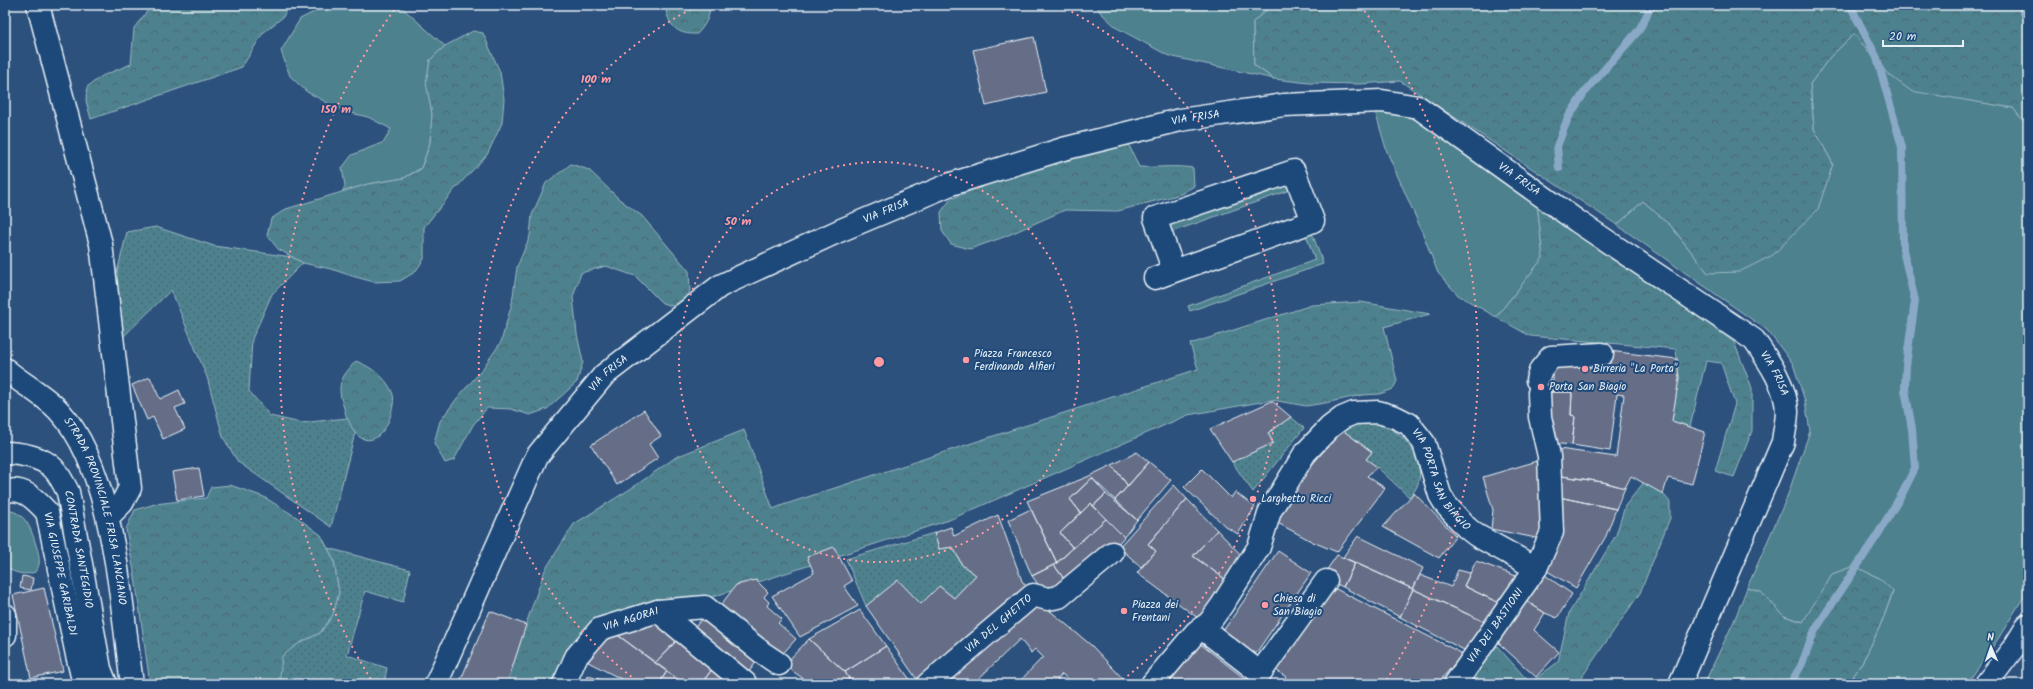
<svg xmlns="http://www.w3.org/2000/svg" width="2033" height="689" font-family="Kalam,sans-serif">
<defs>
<pattern id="forest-crowns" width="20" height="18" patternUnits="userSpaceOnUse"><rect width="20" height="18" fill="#4e818e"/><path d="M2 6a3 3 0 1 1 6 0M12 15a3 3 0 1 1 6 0" fill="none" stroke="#4a676f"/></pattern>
<pattern id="park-dots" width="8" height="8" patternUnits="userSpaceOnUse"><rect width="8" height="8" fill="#4e818e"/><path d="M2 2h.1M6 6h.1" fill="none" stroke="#4a676f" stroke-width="1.8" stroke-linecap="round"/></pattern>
</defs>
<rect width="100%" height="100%" fill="#2d517d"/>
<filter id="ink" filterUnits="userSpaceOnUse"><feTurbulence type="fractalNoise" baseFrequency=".025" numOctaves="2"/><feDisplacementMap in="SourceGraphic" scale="8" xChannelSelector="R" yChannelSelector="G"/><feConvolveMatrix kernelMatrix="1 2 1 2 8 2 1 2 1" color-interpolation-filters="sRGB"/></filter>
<g filter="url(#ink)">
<path fill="#4e818e" stroke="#9bb9c3" d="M 328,5 L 399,5 L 445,46 L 430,60 L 427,83 L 432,114 L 430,143 L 421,168 L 404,178 L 368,184 L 342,192 L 345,186 L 342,168 L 352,155 L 384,142 L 391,129 L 368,117 L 343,111 L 307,92 L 290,76 L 281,51 L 300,19 Z
M 1096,5 L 1272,5 L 1253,22 L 1254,65 L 1274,79 L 1169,56 L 1117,28 L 1100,12 Z
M 1854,34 L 1888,74 L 1967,100 L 2013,108 L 2028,127 L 2028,590 L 1998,639 L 1967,684 L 1848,684 C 1868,656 1882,624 1893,592 L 1879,578 L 1854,566 L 1832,574 L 1804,622 L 1784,616 L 1761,592 L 1747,588 L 1787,497 L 1810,431 L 1805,401 L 1793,364 L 1767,330 L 1617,225 L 1643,201 L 1671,226 L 1708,273 L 1833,164 L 1814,129 L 1810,84 L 1830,57 Z
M 1374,108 L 1399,113 L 1426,124 L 1537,202 L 1543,258 L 1496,317 L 1458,295 L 1438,273 L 1421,229 L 1387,152 Z
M 1292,175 L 1323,264 L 1190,311 L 1188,306 L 1315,260 L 1290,190 L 1163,235 L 1158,223 Z
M 5,510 C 25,511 31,528 36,545 C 38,550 40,559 39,564 C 39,567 36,570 35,572 C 24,576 13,573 5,566 Z"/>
<path fill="url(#forest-crowns)" stroke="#9bb9c3" d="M 152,5 L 289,5 L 283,17 L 263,33 L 242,67 L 91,119 L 86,101 L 87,87 L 102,76 L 131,64 L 134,28 Z
M 665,5 L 710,5 C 710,17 705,26 697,34 C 676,35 668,25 665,5 Z
M 1272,5 L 2028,5 L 2028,127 L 2013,108 L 1911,91 L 1888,74 L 1854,34 L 1830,57 L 1810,84 L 1814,129 L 1833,164 L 1818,209 L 1773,255 L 1739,272 L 1708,273 L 1671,226 L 1643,201 L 1617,225 L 1400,81 L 1360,84 L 1309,83 L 1274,79 L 1254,65 L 1253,22 Z
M 473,31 L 483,33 L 500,72 L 504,99 L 502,123 L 487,155 L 455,189 L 424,227 L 424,259 L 415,272 L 400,281 L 374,282 L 352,276 L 331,269 L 303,263 L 278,249 L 267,235 L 271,219 L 286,209 L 368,184 L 404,178 L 421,169 L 430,143 L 432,114 L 426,83 L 430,60 L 445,46 Z
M 1128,143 L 1139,167 C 1157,168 1175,165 1193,168 L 1194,186 L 1181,194 L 1118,211 L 1065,210 L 1004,237 L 970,249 L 951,244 L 942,231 L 941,212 L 951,199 L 979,187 L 1045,166 Z
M 571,164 L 589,170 L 619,199 L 642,216 L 689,271 L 690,291 L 676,307 L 662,303 L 635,276 L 606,266 L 581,273 L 573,297 L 577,334 L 583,362 L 577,382 L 547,409 L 530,415 L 511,409 L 487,408 L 473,425 L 454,460 L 445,463 L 434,443 L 440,421 L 458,397 L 481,371 L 501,342 L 512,303 L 517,267 L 530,236 L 532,215 L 546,183 Z
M 1537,202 L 1734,342 L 1752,388 L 1752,431 L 1734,477 L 1715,471 L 1735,404 L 1721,363 L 1706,361 L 1690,427 L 1672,421 L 1679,378 L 1676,349 L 1530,336 L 1496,317 L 1543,258 Z
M 1361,302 L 1430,314 L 1384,327 L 1397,381 L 1393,389 L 1380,394 L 1362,395 L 1325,403 L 1306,406 L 1272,400 L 1188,415 L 949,520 L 577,641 L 553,677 L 550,684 L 507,684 L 527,621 L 545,570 L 574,524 L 635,486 L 676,457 L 744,430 L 773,509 L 783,505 L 1198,369 L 1190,344 L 1312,305 Z
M 356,361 C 371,367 386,377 392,392 C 395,398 393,405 392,410 C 389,427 373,452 355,433 C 349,427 346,416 344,408 C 336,384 340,379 356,361 Z
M 1644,482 L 1657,487 L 1670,502 L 1670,518 L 1640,593 L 1577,684 L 1466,684 L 1497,646 L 1530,683 L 1558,662 L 1569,613 L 1616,535 L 1625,506 Z
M 230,485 L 264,497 L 298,518 L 321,535 L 334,560 L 339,593 L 333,615 L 320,633 L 298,644 L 280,677 L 281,684 L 150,684 L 135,577 L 126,529 L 135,510 L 155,504 L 206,498 L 211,487 Z
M 1854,566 L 1879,578 L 1893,591 C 1882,624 1868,656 1848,684 L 1704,684 L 1734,621 L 1747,588 L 1761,592 L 1784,616 L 1803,622 L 1832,574 Z"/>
<path fill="url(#park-dots)" stroke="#9bb9c3" d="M 156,227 L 214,246 L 292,257 L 303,263 L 272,294 L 252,339 L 249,391 L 270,416 L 301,423 L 347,418 L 355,433 L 331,527 L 238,462 L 223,437 L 207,377 L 171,290 L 121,339 L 112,293 L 127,232 Z
M 1291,417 L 1304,428 L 1253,492 L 1232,462 L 1273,443 L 1268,433 Z
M 1370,422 C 1379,424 1386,426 1394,431 C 1415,444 1431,478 1409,497 L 1377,467 L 1366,459 L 1372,452 L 1341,429 L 1355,423 Z
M 934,533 L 939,549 L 953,547 L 962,565 L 976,575 L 954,598 L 939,586 L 921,604 L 866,606 L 846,559 Z
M 328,548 L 410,570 L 403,602 L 365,591 L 347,655 L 387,668 L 384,684 L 281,684 L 280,677 L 282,656 L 298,644 L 320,633 L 333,615 L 339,593 L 334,560 Z"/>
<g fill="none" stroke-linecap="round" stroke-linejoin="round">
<path stroke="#8aa9c7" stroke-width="8" d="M 2021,5 L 2028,23
M 1559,168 L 1557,146 L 1568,118 L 1584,93 L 1639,30 L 1652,5
M 1790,684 L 1801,666 L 1815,630 L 1878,534 L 1902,494 L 1915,468 L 1912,429 L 1905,389 L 1906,365 L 1915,301 L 1903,250 L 1902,147 L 1877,58 L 1850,5"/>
</g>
<path fill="#666e87" stroke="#e8f1f8" d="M 1034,37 L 1046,92 L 986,106 L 973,50 Z
M 1609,351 L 1677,359 L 1679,378 L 1672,421 L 1705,432 L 1692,484 L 1668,478 L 1663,494 L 1631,476 L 1625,488 L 1603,482 L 1555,475 L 1552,448 L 1616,457 L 1624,395 L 1617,394 L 1610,451 L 1572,445 L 1575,416 L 1571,415 L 1572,392 L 1553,392 L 1553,364 L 1608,370 Z
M 150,377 L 160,399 L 179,390 L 185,404 L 175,408 L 185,429 L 163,439 L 153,417 L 147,420 L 132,385 Z
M 1552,380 L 1553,392 L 1539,393 L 1530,381 Z
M 1549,392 L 1572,392 L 1571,415 L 1575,416 L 1572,445 L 1551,443 Z
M 1272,401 L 1291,417 L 1268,433 L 1273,443 L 1232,462 L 1210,429 Z
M 644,410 L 661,436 L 649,444 L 658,458 L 617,485 L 591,445 Z
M 1341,429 L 1372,452 L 1366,459 L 1377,467 L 1367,476 L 1385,488 L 1337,552 L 1313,542 L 1274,521 L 1305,473 L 1328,446 L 1326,444 Z
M 1137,452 L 1149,462 L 1128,486 L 1112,465 Z
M 1541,460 L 1545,507 L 1541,539 L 1491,529 L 1493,510 L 1483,477 Z
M 1149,462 L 1171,480 L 1137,520 L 1115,500 Z
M 1112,465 L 1128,486 L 1115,500 L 1092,478 L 1070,499 L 1081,513 L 1060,533 L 1073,548 L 1057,563 L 1027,501 L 1087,477 Z
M 199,468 L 204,496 L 177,500 L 172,472 Z
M 1202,469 L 1231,498 L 1235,492 L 1255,507 L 1238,534 L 1226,527 L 1184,487 Z
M 1555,475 L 1603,482 L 1625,488 L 1616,509 L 1554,496 Z
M 1092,478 L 1106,494 L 1093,506 L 1091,503 L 1081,513 L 1070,499 Z
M 1174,485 L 1187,499 L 1148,544 L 1156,551 L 1141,567 L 1119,547 Z
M 1414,493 L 1456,536 L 1439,558 L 1383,527 Z
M 1106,494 L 1137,520 L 1124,537 L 1093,506 Z
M 1554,496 L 1616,509 L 1606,536 L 1576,588 L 1542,568 Z
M 1187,499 L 1217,530 L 1193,556 L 1229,582 L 1202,621 L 1137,573 L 1156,551 L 1148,544 Z
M 1091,503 L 1106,519 L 1073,548 L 1060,533 Z
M 1031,509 L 1057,563 L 1032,576 L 1008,520 Z
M 998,515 L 1022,581 L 1032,594 L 918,681 L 866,606 L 898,580 L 921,604 L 939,586 L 954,598 L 976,575 L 962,565 L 953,547 L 939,549 L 934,533 L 951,527 L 954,536 Z
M 1106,519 L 1124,537 L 1117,545 L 1069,586 L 1054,565 Z
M 1217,530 L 1245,559 L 1229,582 L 1193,556 Z
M 1358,536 L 1423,568 L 1413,589 L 1343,557 Z
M 834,547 L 852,581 L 844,586 L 858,606 L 800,637 L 772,596 L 814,573 L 807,557 Z
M 1278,551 L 1311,573 L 1252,659 L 1219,637 Z
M 1337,555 L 1355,563 L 1343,587 L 1322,577 Z
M 1476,561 L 1519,577 L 1501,604 L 1464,586 Z
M 1355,563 L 1413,589 L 1400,617 L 1343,587 Z
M 1054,565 L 1069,586 L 1047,597 L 1032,576 Z
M 1458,570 L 1470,573 L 1464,586 L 1501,604 L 1487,623 L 1413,589 L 1420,575 L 1451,587 Z
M 1542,573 L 1572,594 L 1557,618 L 1545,613 L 1523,599 Z
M 22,576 L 33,578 L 31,590 L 20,588 Z
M 756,580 L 768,592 L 764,597 L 769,602 L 767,606 L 782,619 L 778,623 L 796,639 L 777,660 L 717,610 L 736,585 Z
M 1328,585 L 1463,654 L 1437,684 L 1282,684 L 1286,677 L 1273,668 Z
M 44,588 L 63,671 L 31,678 L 13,595 Z
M 1413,589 L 1487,623 L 1466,651 L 1400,617 Z
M 1036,599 L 1092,646 L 1128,684 L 1073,684 L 1062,674 L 1054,684 L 1017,684 L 1043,657 L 1035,649 L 1031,653 L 1020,639 L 973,684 L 935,684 Z
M 1523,599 L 1545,613 L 1534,630 L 1559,652 L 1536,677 L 1492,637 Z
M 860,610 L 886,646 L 845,672 L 809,639 Z
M 490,611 L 526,625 L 507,684 L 459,684 Z
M 707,613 L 761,655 L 744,679 L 690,633 Z
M 660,614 L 683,634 L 655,663 L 619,636 L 628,622 Z
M 605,631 L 619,636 L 667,671 L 659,684 L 631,684 L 588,662 Z
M 683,634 L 716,664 L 701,684 L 684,684 L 655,663 Z
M 809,639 L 845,672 L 849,679 L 843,684 L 811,684 L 784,665 Z
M 1194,639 L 1249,682 L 1248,684 L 1155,684 Z
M 886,646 L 913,684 L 853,684 L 845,672 Z
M 716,664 L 732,678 L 728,684 L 701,684 Z
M 667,671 L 684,684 L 659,684 Z
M 588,676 L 616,684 L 586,684 Z"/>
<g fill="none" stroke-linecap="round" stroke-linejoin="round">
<g stroke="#e8f1f8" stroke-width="25">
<g id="minor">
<path d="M 38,5 L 101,244 L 130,488 L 122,503 L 108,517"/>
<path d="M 1155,278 L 1174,271 L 1303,225 L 1313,221 L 1294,171 L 1155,218 L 1174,271"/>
<path id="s1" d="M 5,369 C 22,384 45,395 60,412 C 114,470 121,606 132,684"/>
<path d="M 1537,380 L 1541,369 L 1551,357 L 1602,354"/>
<path id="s2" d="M 5,453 C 20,453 42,457 53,468 C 59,474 64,484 68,492 L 100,669 L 106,684"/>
<path id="s3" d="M 5,492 C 22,485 36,500 47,512 L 77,655 L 84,684"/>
<path d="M 658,611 L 745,683"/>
<path d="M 5,615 L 5,635"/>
<path d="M 1202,628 L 1260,673 L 1326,581"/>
<path id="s4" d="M 436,684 L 537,456 L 604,375 L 720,286 L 839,231 L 951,184 L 1063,149 L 1180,120 L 1284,105 L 1382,101 L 1418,107 L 1577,221 L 1754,340 C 1768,360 1786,385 1787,411 C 1787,421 1784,432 1783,442 L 1680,684"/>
<path id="s5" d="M 564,684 L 576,657 L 600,629 L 658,611 L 705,607 L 764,654 L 779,664"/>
<path id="s6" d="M 928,684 L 1033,595 L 1048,599 L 1059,597 L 1112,553"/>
<path id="s7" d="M 1152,684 L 1196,632 L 1209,623 L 1222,605 L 1259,547 L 1270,511 L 1305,453 L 1330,427 L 1342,418 L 1354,413 L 1378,412 L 1395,417 L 1409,424 L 1424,443 L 1440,495 L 1446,505 L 1467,528 L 1476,535 L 1536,568"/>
<path id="s8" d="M 1455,684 L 1536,568 L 1552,532 L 1549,456 L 1540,417 L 1539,393"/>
<path d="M 1986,684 L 2015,646 L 2028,625"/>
</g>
</g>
<use href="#minor" stroke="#1f4a7a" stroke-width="22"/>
</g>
</g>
<g fill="none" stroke="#ff9aa2" stroke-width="2" stroke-dasharray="2 4">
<circle cx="879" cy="362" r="200"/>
<path d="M641 684A400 400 0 0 1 697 6M1061 6A400 400 0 0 1 1117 684"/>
<path d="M374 684A599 599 0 0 1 397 6M1361 6A599 599 0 0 1 1384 684"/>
</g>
<g fill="#ff9aa2" stroke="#1f4a7a" stroke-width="1.5">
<circle cx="966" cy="360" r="4"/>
<circle cx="1585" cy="369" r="4"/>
<circle cx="1541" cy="387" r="4"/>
<circle cx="1253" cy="499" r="4"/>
<circle cx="1265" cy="605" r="4"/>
<circle cx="1124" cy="611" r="4"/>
</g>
<g text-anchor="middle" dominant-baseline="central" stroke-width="4" stroke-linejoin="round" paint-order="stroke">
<g font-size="11" fill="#e8f1f8" stroke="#1f4a7a">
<text stroke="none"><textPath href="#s4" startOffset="1007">VIA FRISA</textPath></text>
<text stroke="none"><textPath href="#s4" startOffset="1355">VIA FRISA</textPath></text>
<text stroke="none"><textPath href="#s4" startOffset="683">VIA FRISA</textPath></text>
<text stroke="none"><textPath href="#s4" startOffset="1679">VIA FRISA</textPath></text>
<text stroke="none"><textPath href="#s4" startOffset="359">VIA FRISA</textPath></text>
<text stroke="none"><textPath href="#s7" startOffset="467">VIA PORTA SAN BIAGIO</textPath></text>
<text stroke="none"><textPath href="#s1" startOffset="177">STRADA PROVINCIALE FRISA LANCIANO</textPath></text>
<text stroke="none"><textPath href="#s2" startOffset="138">CONTRADA SANT'EGIDIO</textPath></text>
<text stroke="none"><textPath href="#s3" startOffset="113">VIA GIUSEPPE GARIBALDI</textPath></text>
<text stroke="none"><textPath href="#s5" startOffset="99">VIA AGORAI</textPath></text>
<text stroke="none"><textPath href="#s6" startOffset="93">VIA DEL GHETTO</textPath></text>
<text stroke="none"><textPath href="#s8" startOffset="71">VIA DEI BASTIONI</textPath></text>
</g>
<g font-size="11" fill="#e8f1f8" stroke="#1f4a7a" text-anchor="start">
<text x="974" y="354">Piazza Francesco<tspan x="974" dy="13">Ferdinando Alfieri</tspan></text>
<text x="1593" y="369">Birreria "La Porta"</text>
<text x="1549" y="387">Porta San Biagio</text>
<text x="1261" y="499">Larghetto Ricci</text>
<text x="1273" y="599">Chiesa di<tspan x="1273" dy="13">San Biagio</tspan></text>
<text x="1132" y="605">Piazza dei<tspan x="1132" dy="13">Frentani</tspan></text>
</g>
</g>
<circle cx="879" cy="362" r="6" fill="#ff9aa2" stroke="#1f4a7a" stroke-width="2"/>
<g font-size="12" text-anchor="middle" font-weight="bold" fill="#ff9aa2" stroke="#1f4a7a" stroke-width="4" stroke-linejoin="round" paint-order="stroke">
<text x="596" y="83">100 m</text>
<text x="336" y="113">150 m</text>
<text x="738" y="225">50 m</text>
</g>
<rect width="2033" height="689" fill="none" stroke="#1f4a7a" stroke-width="20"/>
<rect x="10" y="10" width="2013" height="669" fill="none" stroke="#e8f1f8" stroke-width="1.5" filter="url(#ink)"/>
<g transform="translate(1991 647) rotate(358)" stroke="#1f4a7a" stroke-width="3" paint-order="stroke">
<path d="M0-3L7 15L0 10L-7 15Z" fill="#e8f1f8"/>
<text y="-6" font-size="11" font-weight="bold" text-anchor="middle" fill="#e8f1f8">N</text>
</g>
<path d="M1883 40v6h80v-6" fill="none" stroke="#e8f1f8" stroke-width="2"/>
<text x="1889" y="40" font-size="12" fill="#e8f1f8" stroke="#1f4a7a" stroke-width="3" paint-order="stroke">20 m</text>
</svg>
